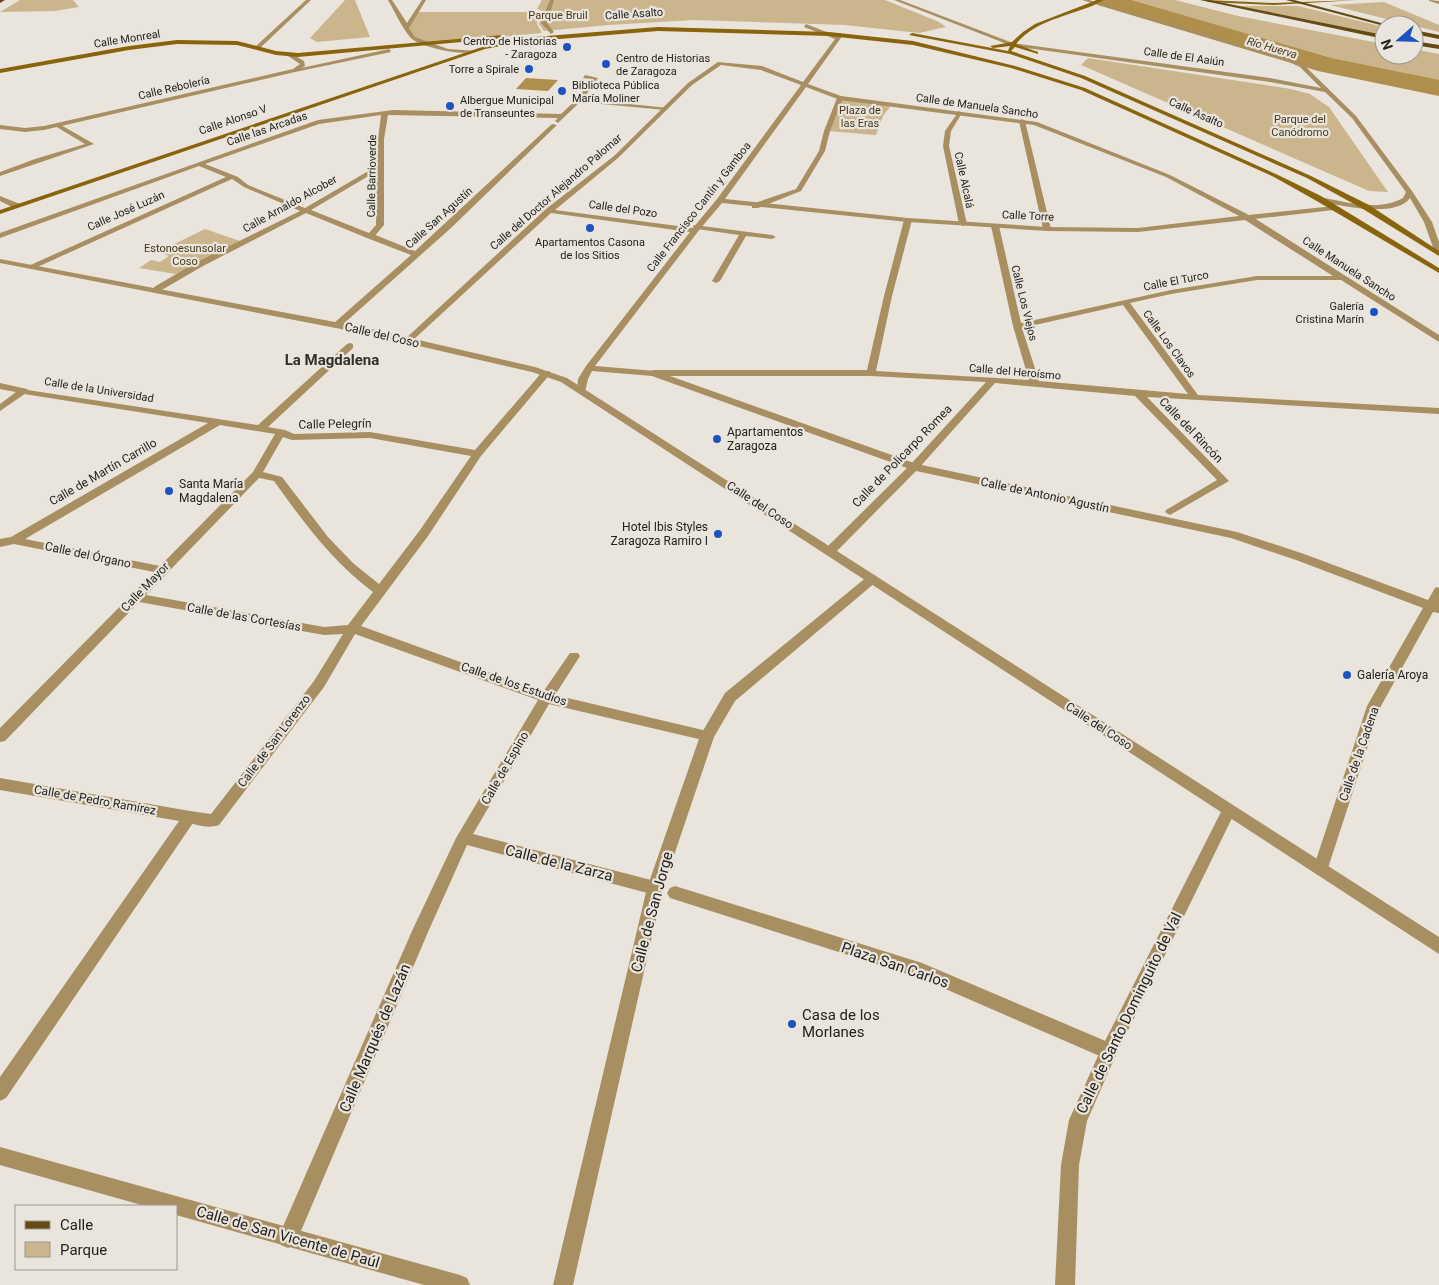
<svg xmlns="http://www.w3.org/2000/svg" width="1439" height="1285" font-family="Roboto,sans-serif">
<rect width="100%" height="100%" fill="#e9e5dc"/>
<path fill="#cbb58c" d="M 20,0 L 73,0 L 79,7 L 55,11 L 0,12 Z
M 345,0 L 355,0 L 370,37 L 317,42 L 310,38 Z
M 542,0 L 885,0 L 939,22 L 946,27 L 919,33 L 845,25 L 694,20 L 609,25 L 544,31 L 539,24 L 542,11 L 537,9 Z
M 1097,0 L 1175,0 L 1238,16 L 1384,44 L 1384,55 L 1414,55 L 1414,49 L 1439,54 L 1439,95 L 1426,89 L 1394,81 L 1363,75 L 1326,72 L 1316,65 L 1297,58 Z
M 1384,2 L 1439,25 L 1439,32 L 1330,5 Z
M 1237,6 L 1298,6 L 1384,27 L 1384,35 Z
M 415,12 L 540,12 L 537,24 L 542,33 L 428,44 L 416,40 L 407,27 Z
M 1088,58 L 1291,89 L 1310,94 L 1329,107 L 1388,192 L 1369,191 L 1081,65 Z
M 840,98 L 892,104 L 883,116 L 876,135 L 827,131 Z
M 205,229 L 240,241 L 176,274 L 139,268 L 151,260 L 160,262 L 169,256 L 158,252 Z"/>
<path fill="#b08e4c" d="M 526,78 L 558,80 L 548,91 L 516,89 Z"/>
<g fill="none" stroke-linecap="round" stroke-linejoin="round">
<path fill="#b08e4c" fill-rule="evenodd" d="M 1095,0 L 1131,0 L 1331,58 L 1439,80 L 1439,96 L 1318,71 L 1098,5 Z"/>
<path fill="#a88f61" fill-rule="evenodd" d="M 550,0 L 554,0 L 547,23 L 554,32 L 551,34 L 541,23 Z
M 1429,0 L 1439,1 L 1439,4 L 1429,1 Z
M 389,49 L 391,52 L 295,72 L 292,70 Z
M 585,75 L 598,78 L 583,99 L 668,108 L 665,110 L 580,102 L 558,123 L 555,121 L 558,118 L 388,115 L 384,139 L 384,225 L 373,238 L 367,238 L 306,213 L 203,266 L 160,291 L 154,291 L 154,287 L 197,262 L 300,211 L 244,187 L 232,179 L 33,269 L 26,267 L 226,177 L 199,166 L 0,238 L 0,233 L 318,120 L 393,110 L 561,114 L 577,99 L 591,79 L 583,78 ZM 381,115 L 378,139 L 377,166 L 305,208 L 248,185 L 238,177 L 205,164 L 319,124 ZM 377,171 L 376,225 L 369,233 L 311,210 Z
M 840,96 L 843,98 L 830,131 L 825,151 L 801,191 L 758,208 L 752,208 L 752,204 L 796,189 L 819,151 L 824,131 L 837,98 Z
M 959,111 L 962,113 L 951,131 L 949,146 L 967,224 L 963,226 L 959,224 L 943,146 L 945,131 Z
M 1022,119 L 1025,121 L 1051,229 L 1047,231 L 1043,229 L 1019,121 Z
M 55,124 L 59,124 L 94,144 L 0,176 L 0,172 L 35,159 L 85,144 L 55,126 Z
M 1245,216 L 1251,216 L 1439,335 L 1439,342 L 1341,280 L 1257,280 L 1171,294 L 1130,303 L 1198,395 L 1439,408 L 1439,414 L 1147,397 L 1229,481 L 1170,515 L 1165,512 L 1166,510 L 1217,480 L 1135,396 L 995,383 L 918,469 L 914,470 L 909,467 L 910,465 L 986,382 L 871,376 L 653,376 L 648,373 L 653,370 L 867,370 L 884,296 L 904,220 L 908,218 L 912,220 L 892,296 L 876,371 L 1029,380 L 1013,326 L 991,226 L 995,224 L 999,226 L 1021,323 L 1171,290 L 1257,276 L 1333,276 L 1245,220 ZM 1123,305 L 1188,394 L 1039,381 L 1022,328 Z
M 694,225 L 772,235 L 776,237 L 772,239 L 746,236 L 720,281 L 716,283 L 712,281 L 739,235 L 697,229 L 693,227 Z
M 350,343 L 353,344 L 353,348 L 268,427 L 285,430 L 294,434 L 370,432 L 475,450 L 543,371 L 549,371 L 551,373 L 481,456 L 428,536 L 361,626 L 543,692 L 570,653 L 578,653 L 580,656 L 555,695 L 707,731 L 712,732 L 714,736 L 712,740 L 707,741 L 549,704 L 473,834 L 655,881 L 660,883 L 663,888 L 660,893 L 655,895 L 467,845 L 428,932 L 295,1245 L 288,1248 L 281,1245 L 278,1238 L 412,931 L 456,838 L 538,700 L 355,634 L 324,687 L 219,825 C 209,829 195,825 185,821 L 183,817 L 185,813 L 190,811 L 211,814 L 314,681 L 343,634 L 324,635 L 139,602 L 5,741 L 0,742 L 0,728 L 154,572 L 14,544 L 0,547 L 0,539 L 11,537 L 208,423 L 24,394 L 19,391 L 21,389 L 258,425 L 347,344 ZM 220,425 L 275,434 L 253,472 L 160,566 L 25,539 ZM 283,437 L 292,440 L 370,438 L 471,456 L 420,530 L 379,584 L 354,564 L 328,537 L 282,477 L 263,472 ZM 259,478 L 274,481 C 303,522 333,562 373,592 L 348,625 L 324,627 L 146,595 Z
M 675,886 L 922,963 L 1115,1045 L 1118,1051 L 1115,1057 L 1109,1060 L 920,978 L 670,898 L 667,893 L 670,888 Z"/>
<path fill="#a88f61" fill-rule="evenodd" d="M 306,0 L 311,0 L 260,48 L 256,48 L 256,46 Z
M 388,0 L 392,0 L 407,23 L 422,0 L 426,0 L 409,28 L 415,37 L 448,49 L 477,51 C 465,57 418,47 410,37 C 401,26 395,12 388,0 Z
M 894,0 L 900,0 L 1013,43 L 1270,78 L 1321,88 L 1300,67 L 1289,62 L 1082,0 L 1089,0 L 1293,60 L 1304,65 L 1356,116 L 1412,191 L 1432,222 L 1439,242 L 1439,255 L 1435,253 L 1424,222 L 1410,198 C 1396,218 1343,206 1322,202 L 1322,198 L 1325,198 C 1349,203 1380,211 1403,198 L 1406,192 L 1352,118 L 1325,92 L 1270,82 L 1012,46 Z
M 806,24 L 837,36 L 840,33 L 843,35 L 808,84 L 841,96 L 1037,122 L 1170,175 L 1249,215 L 1334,206 L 1338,208 L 1334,210 L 1138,232 L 1047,231 L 908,222 L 722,203 L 700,229 L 595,366 L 656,371 L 917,464 L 1237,532 L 1304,554 L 1428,600 L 1435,588 L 1439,587 L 1439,613 L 1433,612 L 1381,706 L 1326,874 L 1321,876 L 1316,874 L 1313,869 L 1367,706 L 1423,608 L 1296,560 L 1231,538 L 916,471 L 834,554 L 826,554 L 824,551 L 826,548 L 907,468 L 652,376 L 592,371 L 588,379 L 585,392 L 582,393 L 577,390 L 578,379 L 586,366 L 690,232 L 551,213 L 411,342 L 405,342 L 404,340 L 546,209 L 614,156 L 688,83 L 718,62 L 762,66 L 803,82 L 835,39 L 804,27 ZM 721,65 L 761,70 L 801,85 L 717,199 L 693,228 L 555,210 L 618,158 L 692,85 ZM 806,87 L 840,100 L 1034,125 L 1166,177 L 1239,216 L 1138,228 L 1047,227 L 908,218 L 725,199 Z
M 290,53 L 304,61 L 305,66 L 295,72 L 44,130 L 25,132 L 0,129 L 0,125 L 25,128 L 44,126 L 293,69 L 300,64 L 288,56 Z
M 552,124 L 557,125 L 451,228 L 340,327 L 334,327 L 334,323 L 411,255 L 367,238 L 367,234 L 373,234 L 415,251 Z
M 0,196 L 20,204 L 21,206 L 14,208 L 0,201 Z
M 0,383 L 27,389 L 29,391 L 0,411 L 0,404 L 16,392 L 0,389 Z
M 872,575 L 876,576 L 878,579 L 876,582 L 735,701 L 714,737 L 663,888 L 573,1285 L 553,1285 L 647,888 L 700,736 L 725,693 L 868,576 Z
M 0,778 L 190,811 L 195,813 L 197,817 L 6,1098 L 0,1101 L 0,1077 L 179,821 L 0,790 Z
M 1229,804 L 1234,806 L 1236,810 L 1115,1057 L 1087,1121 L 1079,1165 L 1075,1285 L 1055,1285 L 1061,1165 L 1069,1120 L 1103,1045 L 1224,806 Z"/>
<path fill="#a88f61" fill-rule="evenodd" d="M 0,259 L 367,328 L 535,367 L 567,378 L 1439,937 L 1439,954 L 561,382 L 532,372 L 367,334 L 0,263 Z
M 0,1147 L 460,1275 L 467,1278 L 470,1285 L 424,1285 L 176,1215 L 176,1206 L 145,1206 L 0,1165 Z"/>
<path fill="#89640d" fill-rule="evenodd" d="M 1097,0 L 1104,0 C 1076,16 1038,17 1016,44 L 1038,52 L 1038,54 L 1015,47 L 1011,51 L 1085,76 L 1311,176 L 1369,205 L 1439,251 L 1439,256 L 1363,209 L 1307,178 L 1081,78 L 1010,54 L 909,35 L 912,33 L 1008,51 L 1010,46 L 993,48 L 990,46 L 1012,42 L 1023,32 L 1035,24 Z
M 1206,0 L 1274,3 L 1357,0 L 1274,5 L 1208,2 Z
M 658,27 L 829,32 L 913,41 L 1015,66 L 1085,88 L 1278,175 L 1321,196 L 1439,268 L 1439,273 L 1315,200 L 1274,177 L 1081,90 L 1011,68 L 913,45 L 829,36 L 658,31 L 522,42 L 485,49 L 0,214 L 0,210 L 482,47 L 522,38 Z
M 503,35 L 505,38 L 298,57 L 276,55 L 237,45 L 177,44 L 129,50 L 0,73 L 0,69 L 129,46 L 177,40 L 237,41 L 276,51 L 298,53 Z"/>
<path fill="#654b13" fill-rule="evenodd" d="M 0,0 L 5,0 L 0,3 Z
M 1200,0 L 1209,0 L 1384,35 L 1384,39 Z
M 1286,0 L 1294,0 L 1389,25 L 1384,26 Z
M 1414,30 L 1439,35 L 1439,39 L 1414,34 Z
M 1414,41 L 1439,45 L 1439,49 L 1414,45 Z"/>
</g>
<g fill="#1d53c0" stroke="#e9e5dc" stroke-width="2">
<circle cx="567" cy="47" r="5"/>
<circle cx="606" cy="64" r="5"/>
<circle cx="529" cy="69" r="5"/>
<circle cx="562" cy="91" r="5"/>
<circle cx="450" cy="106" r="5"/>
<circle cx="590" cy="228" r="5"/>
<circle cx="1374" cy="312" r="5"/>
<circle cx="717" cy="439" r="5"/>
<circle cx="169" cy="491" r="5"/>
<circle cx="718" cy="534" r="5"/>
<circle cx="1347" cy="675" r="5"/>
<circle cx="792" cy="1024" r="5"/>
</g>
<g text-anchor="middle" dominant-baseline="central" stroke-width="4.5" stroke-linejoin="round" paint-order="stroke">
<g font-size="11" fill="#23221f" stroke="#e9e5dc">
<text transform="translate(634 14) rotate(-4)">Calle Asalto</text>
<text transform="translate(127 39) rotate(-9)">Calle Monreal</text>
<text transform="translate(1184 57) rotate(8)">Calle de El Aaiún</text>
<text transform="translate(174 88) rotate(-13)">Calle Rebolería</text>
<text transform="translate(977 106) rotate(8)">Calle de Manuela Sancho</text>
<text transform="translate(1196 113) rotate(24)">Calle Asalto</text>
<text transform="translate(233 120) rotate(-19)">Calle Alonso V</text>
<text transform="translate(267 129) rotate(-19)">Calle las Arcadas</text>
<text transform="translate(372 176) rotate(-89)">Calle Barrioverde</text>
<text transform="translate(964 180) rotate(78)">Calle Alcalá</text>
<text transform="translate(556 192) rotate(-41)">Calle del Doctor Alejandro Palomar</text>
<text transform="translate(290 204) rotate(-29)">Calle Arnaldo Alcober</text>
<text transform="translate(699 207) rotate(-52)">Calle Francisco Cantín y Gamboa</text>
<text transform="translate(623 209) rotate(8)">Calle del Pozo</text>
<text transform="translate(126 211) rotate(-24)">Calle José Luzán</text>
<text transform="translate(1028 216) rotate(3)">Calle Torre</text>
<text transform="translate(439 218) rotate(-42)">Calle San Agustín</text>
<text transform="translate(1349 269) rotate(33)">Calle Manuela Sancho</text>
<text transform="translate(1176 281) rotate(-11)">Calle El Turco</text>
<text transform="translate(1024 303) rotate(76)">Calle Los Viejos</text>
<text transform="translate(1169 344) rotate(54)">Calle Los Clavos</text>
<text transform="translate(1015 372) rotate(5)">Calle del Heroísmo</text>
<text transform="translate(99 390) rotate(9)">Calle de la Universidad</text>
</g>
<g font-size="11" fill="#47371a" stroke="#e9e5dc">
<text x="558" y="15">Parque Bruil</text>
<text x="860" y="110">Plaza de<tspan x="860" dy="13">las Eras</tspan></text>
<text x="1300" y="119">Parque del<tspan x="1300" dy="13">Canódromo</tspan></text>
<text x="185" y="248">Estonoesunsolar<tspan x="185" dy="13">Coso</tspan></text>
</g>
<g font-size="11" fill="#23221f" stroke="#e9e5dc" text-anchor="end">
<text x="557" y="41">Centro de Historias<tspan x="557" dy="13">- Zaragoza</tspan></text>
<text x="616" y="58" text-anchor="start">Centro de Historias<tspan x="616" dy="13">de Zaragoza</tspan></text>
<text x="519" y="69">Torre a Spirale</text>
<text x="572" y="85" text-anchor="start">Biblioteca Pública<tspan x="572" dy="13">María Moliner</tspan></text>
<text x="460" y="100" text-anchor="start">Albergue Municipal<tspan x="460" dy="13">de Transeuntes</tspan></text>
<text x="590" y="242" text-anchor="middle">Apartamentos Casona<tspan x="590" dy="13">de los Sitios</tspan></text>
<text x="1364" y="306">Galería<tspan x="1364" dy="13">Cristina Marín</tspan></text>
</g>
<g font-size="11" font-style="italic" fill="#443517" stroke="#e9e5dc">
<text transform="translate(1272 48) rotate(16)">Río Huerva</text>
</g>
<g font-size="12" fill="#23221f" stroke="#e9e5dc">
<text transform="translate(382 335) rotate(13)">Calle del Coso</text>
<text transform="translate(335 424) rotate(-1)">Calle Pelegrín</text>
<text transform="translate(1191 430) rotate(46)">Calle del Rincón</text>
<text transform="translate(902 456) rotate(-46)">Calle de Policarpo Romea</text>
<text transform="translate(103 472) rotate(-30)">Calle de Martín Carrillo</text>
<text transform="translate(1045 495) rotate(12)">Calle de Antonio Agustín</text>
<text transform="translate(760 505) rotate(33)">Calle del Coso</text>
<text transform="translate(88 555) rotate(12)">Calle del Órgano</text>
<text transform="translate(145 587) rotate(-46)">Calle Mayor</text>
<text transform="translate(244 617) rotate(10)">Calle de las Cortesías</text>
<text transform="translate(514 684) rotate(19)">Calle de los Estudios</text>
<text transform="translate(1099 726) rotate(33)">Calle del Coso</text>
<text transform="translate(274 741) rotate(-53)">Calle de San Lorenzo</text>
<text transform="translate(1359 754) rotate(-71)">Calle de la Cadena</text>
<text transform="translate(505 768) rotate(-60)">Calle de Espino</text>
<text transform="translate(95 800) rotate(10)">Calle de Pedro Ramírez</text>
</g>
<g font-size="12" fill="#23221f" stroke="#e9e5dc" text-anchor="start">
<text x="727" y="432">Apartamentos<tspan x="727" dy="14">Zaragoza</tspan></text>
<text x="179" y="484">Santa María<tspan x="179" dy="14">Magdalena</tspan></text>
<text x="708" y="527" text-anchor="end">Hotel Ibis Styles<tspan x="708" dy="14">Zaragoza Ramiro I</tspan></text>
<text x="1357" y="675">Galería Aroya</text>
</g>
<g font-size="15" font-weight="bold" fill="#332f29" stroke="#e9e5dc">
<text x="332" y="360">La Magdalena</text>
</g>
<g font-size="15" fill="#23221f" stroke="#e9e5dc">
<text transform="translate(559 863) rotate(14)">Calle de la Zarza</text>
<text transform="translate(652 912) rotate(-75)">Calle de San Jorge</text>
<text transform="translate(895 965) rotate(19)">Plaza San Carlos</text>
<text transform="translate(1129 1013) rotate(-64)">Calle de Santo Dominguito de Val</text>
<text transform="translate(375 1038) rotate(-67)">Calle Marqués de Lazán</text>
<text transform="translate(288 1237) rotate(16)">Calle de San Vicente de Paúl</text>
</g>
<g font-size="15" fill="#23221f" stroke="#e9e5dc" text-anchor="start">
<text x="802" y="1015">Casa de los<tspan x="802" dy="17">Morlanes</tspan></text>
</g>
</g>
<rect x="15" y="1205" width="162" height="65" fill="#e9e5dc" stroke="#9a9790"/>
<rect x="25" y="1221" width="25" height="8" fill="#654b13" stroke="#9a9790"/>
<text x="60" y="1230" font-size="15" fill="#23221f">Calle</text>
<rect x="25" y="1242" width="25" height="15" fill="#cbb58c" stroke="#9a9790"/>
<text x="60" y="1255" font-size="15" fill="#23221f">Parque</text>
<g transform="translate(1399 40) rotate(250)"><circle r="24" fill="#e9e5dc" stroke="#9a9790"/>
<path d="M0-4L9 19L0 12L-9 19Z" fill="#1d53c0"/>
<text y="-8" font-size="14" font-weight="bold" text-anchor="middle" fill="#23221f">N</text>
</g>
</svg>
